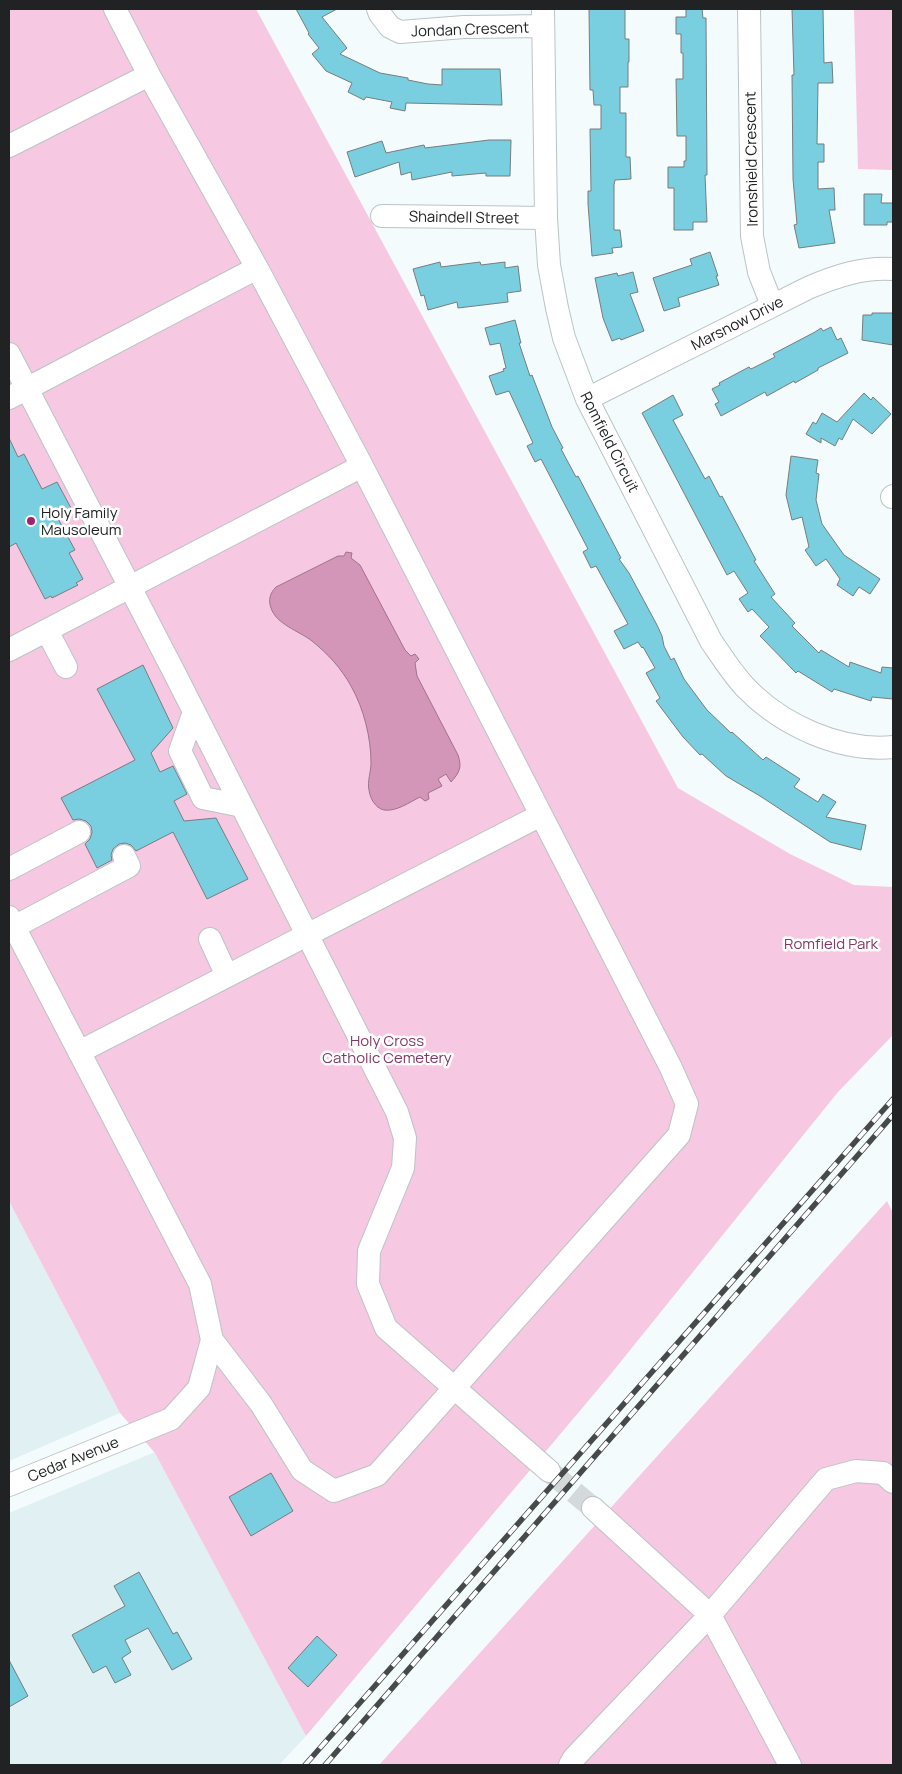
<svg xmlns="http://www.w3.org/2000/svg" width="902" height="1774" font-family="Manrope,sans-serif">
<rect width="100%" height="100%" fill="#f4fbfc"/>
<path fill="#e0f0f3" d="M 9,1201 L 120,1413 L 9,1461 Z
M 155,1452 L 306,1736 L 279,1765 L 9,1765 L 9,1513 Z"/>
<path fill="#f7c8e1" d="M 9,9 L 256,9 L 678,788 L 790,854 L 854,885 L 893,887 L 893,1035 L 838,1092 L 610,1375 L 306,1736 L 155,1453 L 120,1413 L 9,1201 Z
M 854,9 L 893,9 L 893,170 L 858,169 Z
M 887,1201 L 893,1213 L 893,1765 L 379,1765 Z"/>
<path fill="#d496b8" stroke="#9e738b" d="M 346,552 L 352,553 L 351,558 L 360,565 L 405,650 L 411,656 L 415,654 L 419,659 L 415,663 L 417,676 L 458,755 C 462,767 460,772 451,782 L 446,774 L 438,779 L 442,786 L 428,793 L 429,799 L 425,801 L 420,797 C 410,802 396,812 384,810 C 375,808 370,798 369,790 C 367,782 371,772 371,763 C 371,738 364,709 351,686 C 341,668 328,654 312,641 C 299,631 276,624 271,608 C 268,600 270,593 276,587 L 338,556 L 344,556 Z"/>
<path fill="#79cfe0" stroke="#777d7e" d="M 296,9 L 337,9 L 322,17 L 347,48 L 340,54 L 380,73 L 408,78 L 408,80 L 428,84 L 442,85 L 442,69 L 500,69 L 502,105 L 406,103 L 405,111 L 390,108 L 392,102 L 366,97 L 364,100 L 348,92 L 352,83 L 326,71 L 312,54 L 319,48 L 308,34 L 309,33 Z
M 589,9 L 625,9 L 625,39 L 629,39 L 629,62 L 628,62 L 628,87 L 620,87 L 620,113 L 626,113 L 626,157 L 630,157 L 631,179 L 615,180 L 614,185 L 614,230 L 620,230 L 622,247 L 612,248 L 613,253 L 592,256 L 588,204 L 588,191 L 591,191 L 590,129 L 601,129 L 601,105 L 594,105 L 593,90 L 590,90 Z
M 686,9 L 702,9 L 703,18 L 706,18 L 707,175 L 705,175 L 707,222 L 693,222 L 693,230 L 674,230 L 674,188 L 668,188 L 668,167 L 684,167 L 684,161 L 686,161 L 686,136 L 677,136 L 676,79 L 683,79 L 683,53 L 681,53 L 681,34 L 676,34 L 676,17 L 686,17 Z
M 792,9 L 823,9 L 824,63 L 832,62 L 833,83 L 818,83 L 817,144 L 824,144 L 824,162 L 818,162 L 818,189 L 834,188 L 835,210 L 829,210 L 835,243 L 799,248 L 794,225 L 797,224 L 793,179 L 792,75 L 794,75 Z
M 489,140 L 511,140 L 510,176 L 486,176 L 486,173 L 452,176 L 452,172 L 412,180 L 411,172 L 401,175 L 399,162 L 355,177 L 347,152 L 382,141 L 386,153 L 424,145 L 425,148 Z
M 864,194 L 882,194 L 881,203 L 893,203 L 893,222 L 887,222 L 887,225 L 864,225 Z
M 710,252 L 718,276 L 716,276 L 719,285 L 678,298 L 680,306 L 664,311 L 653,278 L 692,265 L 690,259 Z
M 440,262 L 441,267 L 480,262 L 481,265 L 505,262 L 505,268 L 518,266 L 521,291 L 507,293 L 508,302 L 458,308 L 457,302 L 428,310 L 424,295 L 421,296 L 413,269 Z
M 633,272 L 638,292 L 630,294 L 644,331 L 621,340 L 620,338 L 612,341 L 603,318 L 595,278 L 617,273 L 618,276 Z
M 872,313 L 893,313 L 893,345 L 862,340 L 863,315 L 872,315 Z
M 515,320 L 521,343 L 519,343 L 530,376 L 532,375 L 552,427 L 563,448 L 561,449 L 576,477 L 578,476 L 621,558 L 619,559 L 629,573 L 657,625 L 662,636 L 664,646 L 671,660 L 674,658 L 684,679 L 707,710 L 731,733 L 732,732 L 763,760 L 766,757 L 800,779 L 794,787 L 818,802 L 823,794 L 836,802 L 826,817 L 866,825 L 861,850 L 830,842 L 760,796 L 726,776 L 702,754 L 700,755 L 683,737 L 656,701 L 660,698 L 646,673 L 655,668 L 643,647 L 642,648 L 638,642 L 624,649 L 614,631 L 628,624 L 596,566 L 591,568 L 583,552 L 588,549 L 541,459 L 535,462 L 527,446 L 533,443 L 509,391 L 496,395 L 489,376 L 504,371 L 503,369 L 506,368 L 500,343 L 490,345 L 485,328 Z
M 831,327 L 837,340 L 841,338 L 848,353 L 818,368 L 818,370 L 795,383 L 794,381 L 767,396 L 765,392 L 721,416 L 715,404 L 719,402 L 712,389 L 720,385 L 719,383 L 749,367 L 751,369 L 775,357 L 773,354 L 815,332 L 821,328 L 823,331 Z
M 864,393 L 871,400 L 873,397 L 891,414 L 872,434 L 853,419 L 842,440 L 839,438 L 835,446 L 821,438 L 821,443 L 806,434 L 813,422 L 816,424 L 822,413 L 837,422 Z
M 673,395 L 683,415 L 673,420 L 705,479 L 709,476 L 720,497 L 722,496 L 756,560 L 754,561 L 775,594 L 771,597 L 795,623 L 792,626 L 819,653 L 821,650 L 849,667 L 850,662 L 881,673 L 882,667 L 893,668 L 893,699 L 872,697 L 871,701 L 834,689 L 832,692 L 798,671 L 796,673 L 760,636 L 769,627 L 752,609 L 748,612 L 739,599 L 748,593 L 734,571 L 727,575 L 642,413 Z
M 9,438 L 18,457 L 24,454 L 42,489 L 57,482 L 71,508 L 56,515 L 75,550 L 69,553 L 83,579 L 76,583 L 78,585 L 52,598 L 51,596 L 45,599 L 16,543 L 9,547 Z
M 791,456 L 818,460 L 816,473 L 819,474 L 816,500 L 822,524 L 844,555 L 880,579 L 870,594 L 859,587 L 853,596 L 837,585 L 840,579 L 826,559 L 816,566 L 805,550 L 809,547 L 802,517 L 792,520 L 786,495 Z
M 143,665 L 173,728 L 151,753 L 160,772 L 173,766 L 187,794 L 174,801 L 184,821 L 216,818 L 248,879 L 207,899 L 173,832 L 136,851 L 131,845 L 125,843 L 119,844 L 113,849 L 111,855 L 112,860 L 97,868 L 85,844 L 90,839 L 92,832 L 91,826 L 86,821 L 79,819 L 73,820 L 61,798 L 135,760 L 97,689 Z
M 271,1473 L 293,1511 L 251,1536 L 229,1497 Z
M 139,1572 L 173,1634 L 177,1632 L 192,1659 L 172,1670 L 148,1628 L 125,1640 L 131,1652 L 122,1658 L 131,1675 L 115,1683 L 106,1666 L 93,1673 L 72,1635 L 125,1606 L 114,1586 Z
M 317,1636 L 337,1655 L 308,1687 L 288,1668 Z
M 9,1660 L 28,1696 L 9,1707 Z"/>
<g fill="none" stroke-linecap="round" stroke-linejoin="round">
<path stroke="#d4dadb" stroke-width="22" stroke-dasharray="22 11" stroke-linecap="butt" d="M 549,1471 L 593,1508"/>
<g stroke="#bcc3c5" stroke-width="24">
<path id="minor" d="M 115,9 L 149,75
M 378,9 L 380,14 L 390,27 L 400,32 L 464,27 L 543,26
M 543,9 L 546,218 L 549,265 L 557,308 L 564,338 L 587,399 L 711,641 C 722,657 732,673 745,687 C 781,725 840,752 893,747
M 749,9 L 752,236 L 759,272 L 772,305
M 9,146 L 149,75 L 257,268 L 362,466 L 671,1068 L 687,1104 L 679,1135 L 377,1475 L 334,1491 L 302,1470 L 261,1404 L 212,1340 L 200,1284 L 9,917
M 382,216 L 546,218
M 9,354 L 174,672 L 397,1112 L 405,1138 L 403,1168 L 369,1251 L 368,1284 L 386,1328 L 549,1471
M 9,398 L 257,268
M 587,399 L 808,288 C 836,276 863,267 893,269
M 892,497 L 893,496
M 47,631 L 66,667
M 9,650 L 362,466
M 194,712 L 180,751 L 203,798 L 242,806
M 9,869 L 79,832
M 14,927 L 129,866 L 124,856
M 210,939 L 227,976
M 79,1052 L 541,815
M 9,1485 L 171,1419 L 199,1388 L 212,1340
M 593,1508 L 710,1615 L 790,1765
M 570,1765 L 574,1758 L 710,1615 L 826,1479 L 856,1471 L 883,1473 L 893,1482"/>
</g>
<use href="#minor" stroke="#fff" stroke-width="22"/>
<g stroke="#474a4b" stroke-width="5.5">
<path id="rail" d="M 305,1765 L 893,1099
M 325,1765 L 893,1115"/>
</g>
<use href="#rail" stroke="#fff" stroke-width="4" stroke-dasharray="11" stroke-linecap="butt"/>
</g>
<circle fill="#9f2175" stroke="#fff" stroke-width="2" cx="31" cy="521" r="5"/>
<g text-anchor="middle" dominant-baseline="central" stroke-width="5" stroke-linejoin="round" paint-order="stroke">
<g font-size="15" fill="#202223" stroke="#fff">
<text transform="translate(470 29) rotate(-2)">Jondan Crescent</text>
<text transform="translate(751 159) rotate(-91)">Ironshield Crescent</text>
<text transform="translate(464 217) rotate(1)">Shaindell Street</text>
<text transform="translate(737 323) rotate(-27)">Marsnow Drive</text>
<text transform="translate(610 442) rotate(63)">Romfield Circuit</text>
<text transform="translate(73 1459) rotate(-22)">Cedar Avenue</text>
</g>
<g font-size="15" fill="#202223" stroke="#fff" text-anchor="start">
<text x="41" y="512">Holy Family<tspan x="41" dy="17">Mausoleum</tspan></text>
</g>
<g font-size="15" fill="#833865" stroke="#fff">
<text x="831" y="943">Romfield Park</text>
<text x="387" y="1040">Holy Cross<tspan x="387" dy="17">Catholic Cemetery</tspan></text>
</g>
</g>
<rect width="902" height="1774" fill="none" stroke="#202223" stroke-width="20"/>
</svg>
